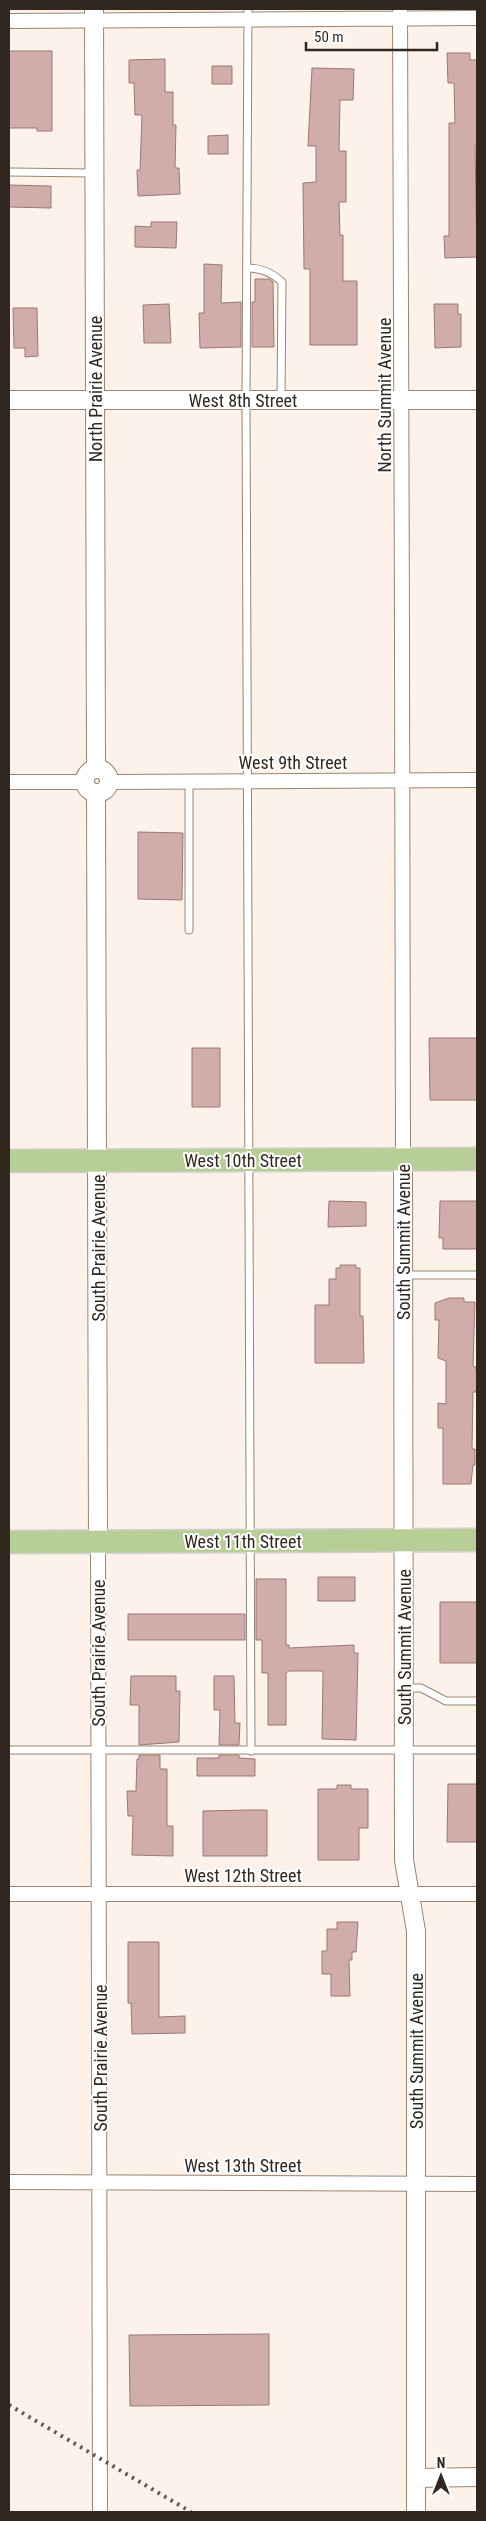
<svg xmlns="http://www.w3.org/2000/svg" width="486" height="2521" font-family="'Roboto Condensed',sans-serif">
<rect width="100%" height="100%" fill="#fcf2e9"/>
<path fill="#d0adaa" stroke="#997875" d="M 9,51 L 52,51 L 52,131 L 37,131 L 37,128 L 9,128 Z
M 447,53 L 470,53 L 470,60 L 477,60 L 477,145 L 475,145 L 477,257 L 445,258 L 444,236 L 449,236 L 449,123 L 455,123 L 454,83 L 448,83 Z
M 165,59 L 165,92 L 173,92 L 173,125 L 176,125 L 175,168 L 179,168 L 180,194 L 138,196 L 137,170 L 140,170 L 142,115 L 135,115 L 134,83 L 129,83 L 129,60 Z
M 212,66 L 232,66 L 232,84 L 212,84 Z
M 312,68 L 354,69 L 353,100 L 340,100 L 339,151 L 346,151 L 346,202 L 339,202 L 340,235 L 343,235 L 343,281 L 357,281 L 357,345 L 310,345 L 310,269 L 304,269 L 303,183 L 316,182 L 316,146 L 308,146 Z
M 228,135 L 228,154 L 208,154 L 208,136 Z
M 9,185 L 51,186 L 51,208 L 9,207 Z
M 151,222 L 177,222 L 176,248 L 135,247 L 135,226 L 151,227 Z
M 204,264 L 222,265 L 221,303 L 241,302 L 241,347 L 200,348 L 199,313 L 204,313 Z
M 255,279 L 269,279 L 273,282 L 274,347 L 252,347 L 252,302 L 255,302 Z
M 169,304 L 171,343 L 144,343 L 143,305 Z
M 434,304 L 458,304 L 458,314 L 461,314 L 461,347 L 435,348 Z
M 13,308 L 37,308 L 38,356 L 25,357 L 25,348 L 14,348 Z
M 138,832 L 183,833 L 182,900 L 138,899 Z
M 429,1038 L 477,1038 L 477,1100 L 430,1100 Z
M 192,1048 L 220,1048 L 220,1107 L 192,1107 Z
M 329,1201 L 366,1202 L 366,1226 L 328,1227 Z
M 440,1201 L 477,1201 L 477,1249 L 443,1249 L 443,1238 L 439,1238 Z
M 340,1265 L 356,1265 L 356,1268 L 360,1268 L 360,1316 L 363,1316 L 364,1363 L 315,1363 L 315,1305 L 329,1305 L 329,1279 L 336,1279 L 336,1268 L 340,1268 Z
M 449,1298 L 464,1298 L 464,1302 L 475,1302 L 473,1366 L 476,1367 L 477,1386 L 476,1392 L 473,1392 L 472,1449 L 475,1449 L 475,1465 L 473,1465 L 471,1484 L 443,1484 L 443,1428 L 438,1428 L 438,1403 L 446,1404 L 446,1361 L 438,1358 L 439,1320 L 435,1320 L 435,1303 Z
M 318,1577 L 355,1577 L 355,1601 L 318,1601 Z
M 256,1579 L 286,1579 L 286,1645 L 289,1645 L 289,1648 L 354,1645 L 354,1653 L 358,1653 L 356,1740 L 322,1739 L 323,1671 L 289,1671 L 286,1673 L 286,1725 L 268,1725 L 268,1673 L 262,1673 L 262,1640 L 256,1640 Z
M 440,1602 L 477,1602 L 477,1663 L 440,1663 Z
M 128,1614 L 245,1614 L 245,1640 L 128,1640 Z
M 131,1676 L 176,1676 L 176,1691 L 180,1691 L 179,1742 L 139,1745 L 139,1705 L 130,1705 Z
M 214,1676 L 234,1676 L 235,1723 L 240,1723 L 239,1745 L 219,1745 L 220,1710 L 214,1710 Z
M 139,1755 L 160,1755 L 160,1769 L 167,1769 L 167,1826 L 173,1826 L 173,1856 L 132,1855 L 133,1816 L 128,1816 L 127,1791 L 136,1791 L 137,1759 L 139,1759 Z
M 219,1755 L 239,1755 L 239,1758 L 255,1759 L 255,1776 L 197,1776 L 197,1758 L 219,1758 Z
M 448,1784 L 477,1784 L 477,1842 L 447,1842 Z
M 337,1785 L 351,1785 L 351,1789 L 368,1789 L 368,1828 L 359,1828 L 359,1860 L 318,1860 L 318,1789 L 337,1789 Z
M 246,1810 L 267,1810 L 267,1856 L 203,1856 L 203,1811 Z
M 337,1922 L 358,1922 L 356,1952 L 352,1952 L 352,1960 L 349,1960 L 350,1996 L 331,1996 L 331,1974 L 322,1974 L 322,1951 L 327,1951 L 327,1929 L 337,1929 Z
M 128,1942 L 159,1942 L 159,2017 L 185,2016 L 185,2033 L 132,2034 L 131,2003 L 128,2003 Z
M 269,2334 L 269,2405 L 130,2406 L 129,2335 Z"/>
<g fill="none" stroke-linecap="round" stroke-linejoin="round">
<g stroke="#9b856f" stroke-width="9">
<path id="service" d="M 248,9 L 246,400 L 251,1751
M 9,172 L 93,173
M 247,268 C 261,268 271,272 282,282 L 281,400
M 189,781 L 189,930
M 403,1275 L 477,1275
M 404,1688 L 421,1688 L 446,1701 L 477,1701
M 9,1750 L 477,1750"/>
</g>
<g stroke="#9b856f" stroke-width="16">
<path id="minor" d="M 400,9 C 403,392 401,776 403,1159
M 9,21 L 477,18
M 9,782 L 84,782
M 109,782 L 477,780
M 98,1541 L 100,2512
M 9,1894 L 477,1894
M 9,2182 L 477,2184"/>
</g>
<g stroke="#9b856f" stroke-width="20">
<path id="tertiary" d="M 94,9 L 96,769
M 9,400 L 477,400
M85 781a12 12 0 1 1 24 0a12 12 0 1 1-24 0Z
M 96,793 L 98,1541
M 403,1159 L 404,1860 L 416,1931 L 416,2512
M 416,2478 L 477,2477"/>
</g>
<g stroke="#d2cfce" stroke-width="25">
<path id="primary" d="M 9,1161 L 477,1159
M 9,1542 L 477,1540"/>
</g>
<use href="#service" stroke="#fff" stroke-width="7"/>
<use href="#minor" stroke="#fff" stroke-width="14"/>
<use href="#tertiary" stroke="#fff" stroke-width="18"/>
<use href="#primary" stroke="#b8ce97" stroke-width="22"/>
<path stroke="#625850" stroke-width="4" stroke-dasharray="2.5 5" stroke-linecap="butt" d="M 9,2405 L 191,2512"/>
</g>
<g text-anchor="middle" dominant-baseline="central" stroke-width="4" stroke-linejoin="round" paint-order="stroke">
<g font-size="18" fill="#31271f" stroke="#fff">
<text transform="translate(95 389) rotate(-90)">North Prairie Avenue</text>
<text transform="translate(384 395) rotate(-90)">North Summit Avenue</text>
<text x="243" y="400">West 8th Street</text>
<text x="293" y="762">West 9th Street</text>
<text x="243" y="1160">West 10th Street</text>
<text transform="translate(403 1242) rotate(-90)">South Summit Avenue</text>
<text transform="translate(98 1248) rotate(-90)">South Prairie Avenue</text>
<text x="243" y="1541">West 11th Street</text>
<text transform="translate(404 1647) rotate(-90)">South Summit Avenue</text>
<text transform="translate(98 1653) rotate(-90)">South Prairie Avenue</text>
<text x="243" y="1875">West 12th Street</text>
<text transform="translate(416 2051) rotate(-90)">South Summit Avenue</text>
<text transform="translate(100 2058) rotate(-90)">South Prairie Avenue</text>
<text x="243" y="2165">West 13th Street</text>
</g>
</g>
<rect width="486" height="2521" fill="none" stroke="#31271f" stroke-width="20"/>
<g transform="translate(441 2476)" stroke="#ffffff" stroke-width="4" paint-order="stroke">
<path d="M0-4L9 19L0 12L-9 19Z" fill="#31271f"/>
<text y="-8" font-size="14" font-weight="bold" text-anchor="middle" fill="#31271f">N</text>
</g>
<path d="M306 42v8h131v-8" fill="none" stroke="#31271f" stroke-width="2.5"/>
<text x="314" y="42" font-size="15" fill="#31271f" stroke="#ffffff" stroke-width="4" paint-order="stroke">50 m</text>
</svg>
